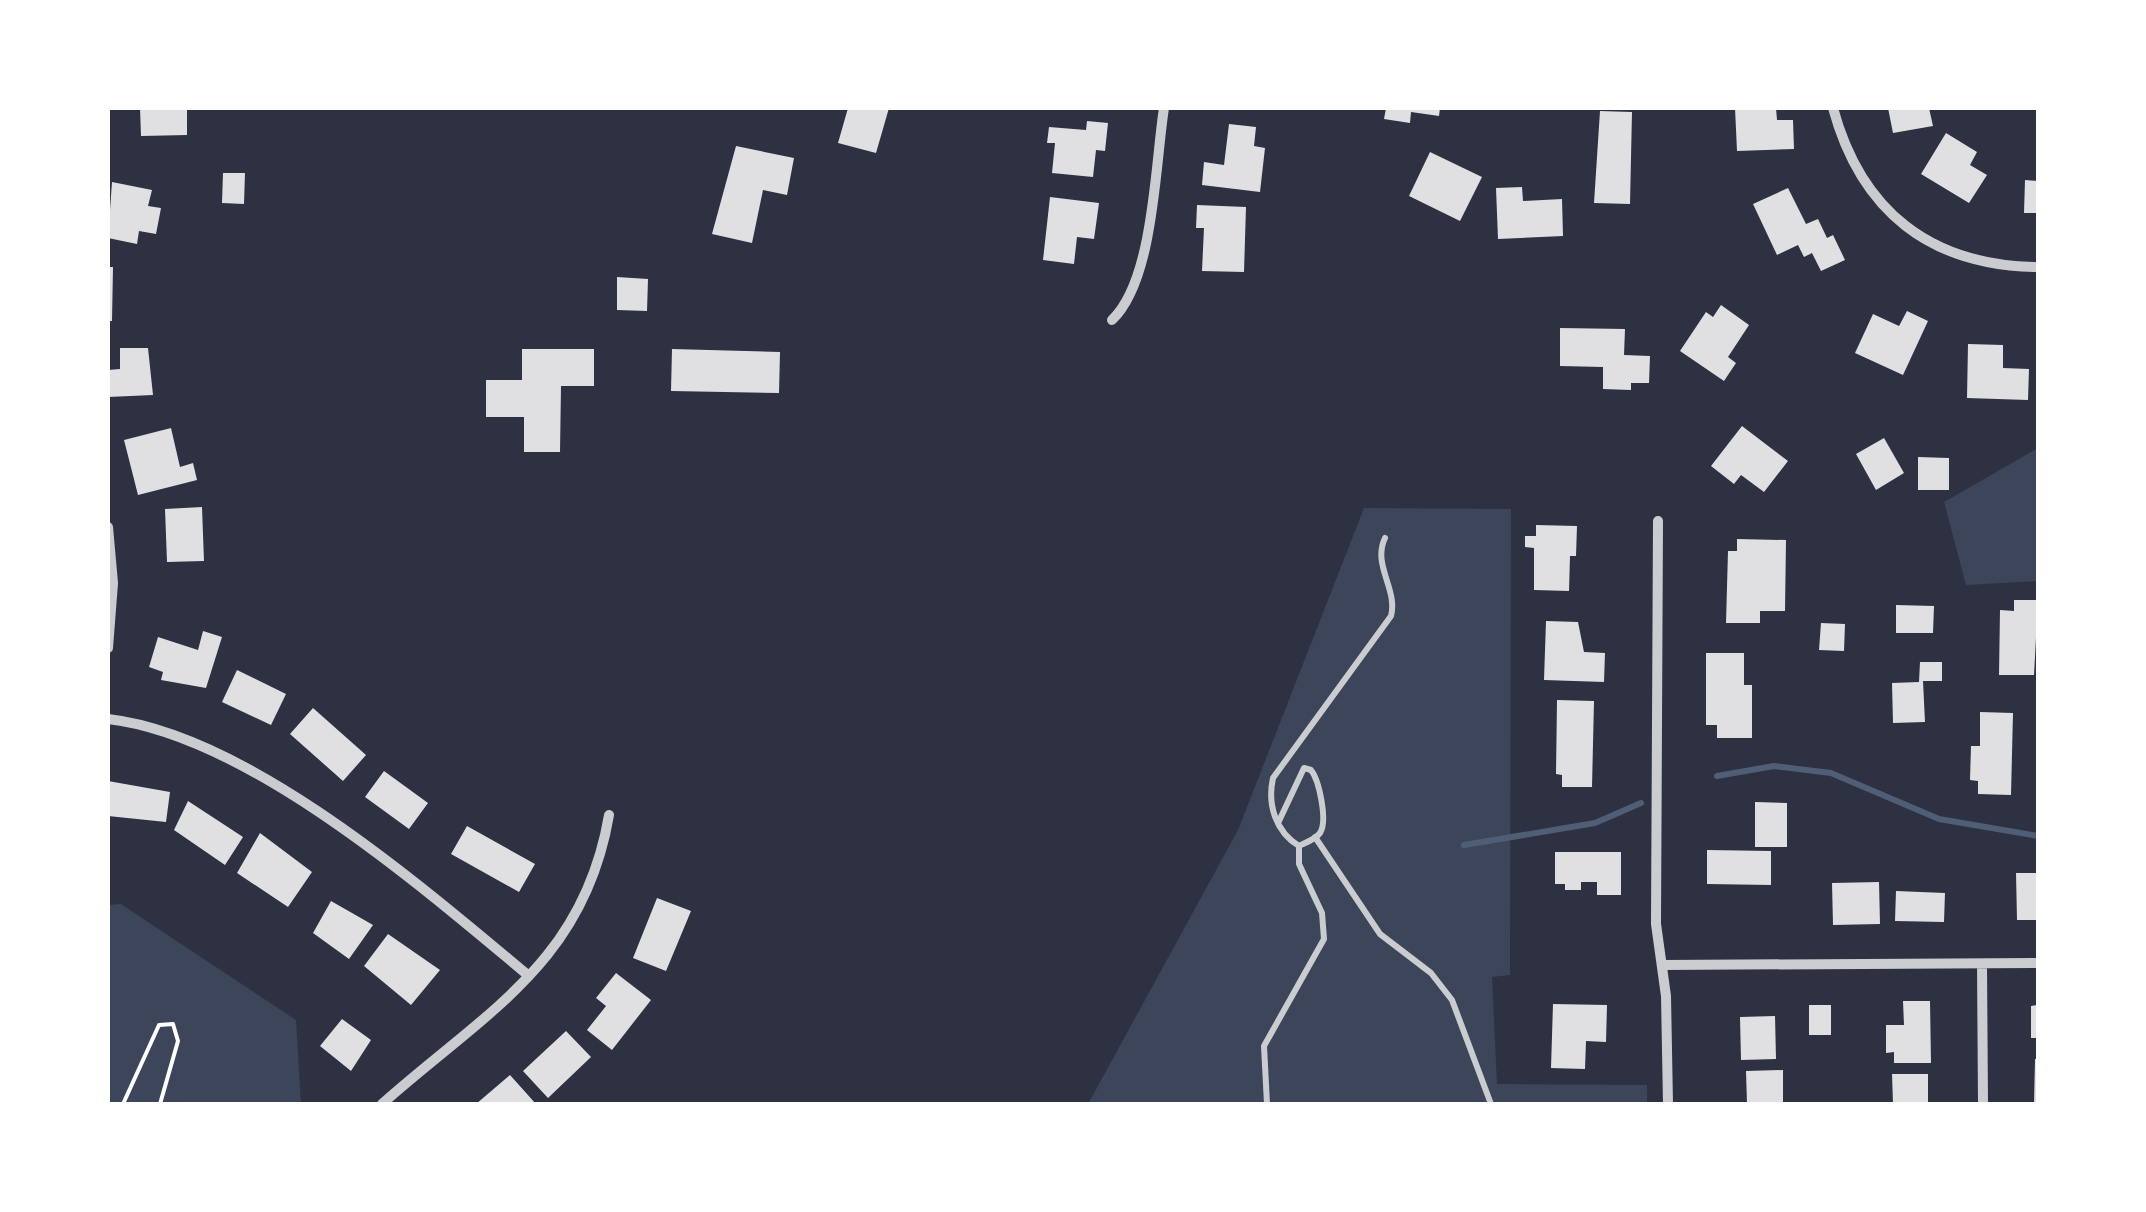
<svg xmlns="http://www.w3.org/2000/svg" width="2146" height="1212" font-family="'Public Sans',sans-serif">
<rect width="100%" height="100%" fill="#2d3142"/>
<path fill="#3c4559" d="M 2038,448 L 2038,581 L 1966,585 L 1944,502 Z
M 1364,508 L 1511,509 L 1510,975 L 1492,977 L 1497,1084 L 1647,1085 L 1647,1104 L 1088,1104 L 1238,830 Z
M 121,904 L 296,1020 L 301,1104 L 108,1104 L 108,905 Z"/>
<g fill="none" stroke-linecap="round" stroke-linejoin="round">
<path stroke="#4f5d75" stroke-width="6" d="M 1717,776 L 1774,766 L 1831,773 L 1939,819 L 2038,836
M 1464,845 L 1595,823 L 1641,803"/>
</g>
<path fill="#e0e0e3" d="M 140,108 L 187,108 L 187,135 L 141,136 Z
M 848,108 L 889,108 L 876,153 L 838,143 Z
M 1386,108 L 1440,108 L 1439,116 L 1411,112 L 1410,123 L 1384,119 Z
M 1735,108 L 1776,108 L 1777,120 L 1793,120 L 1794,149 L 1737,151 Z
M 1888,108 L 1929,108 L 1933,126 L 1893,133 Z
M 1600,111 L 1632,112 L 1630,204 L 1594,203 Z
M 1087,121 L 1108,123 L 1105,151 L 1096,150 L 1093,177 L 1052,173 L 1055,143 L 1047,143 L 1049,127 L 1086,130 Z
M 1229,124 L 1256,127 L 1254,146 L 1265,148 L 1260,192 L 1202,185 L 1204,162 L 1224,165 Z
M 1946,133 L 1977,152 L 1970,165 L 1987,175 L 1969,203 L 1921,174 Z
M 736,146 L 794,158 L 787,195 L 763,190 L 752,243 L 712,234 Z
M 1430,152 L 1482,177 L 1460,221 L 1409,196 Z
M 223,173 L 245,173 L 244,204 L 222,203 Z
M 2025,180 L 2038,181 L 2038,213 L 2024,213 Z
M 112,182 L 152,190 L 148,206 L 161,208 L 156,234 L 139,231 L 137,244 L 108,238 Z
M 1522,187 L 1523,201 L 1562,199 L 1563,236 L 1498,239 L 1496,188 Z
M 1788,188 L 1806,224 L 1818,219 L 1827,238 L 1833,235 L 1845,260 L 1821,271 L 1812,253 L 1804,257 L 1798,245 L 1777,255 L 1753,204 Z
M 1050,197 L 1099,203 L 1094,239 L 1077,237 L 1074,264 L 1043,260 Z
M 1197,205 L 1246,207 L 1244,272 L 1202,271 L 1204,228 L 1196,228 Z
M 108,267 L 113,267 L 112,321 L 108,321 Z
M 617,277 L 648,279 L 647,311 L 617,310 Z
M 1721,305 L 1749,325 L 1728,357 L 1736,363 L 1724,381 L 1680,351 L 1706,312 L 1713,317 Z
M 1907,311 L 1928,321 L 1903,375 L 1855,353 L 1873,314 L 1899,326 Z
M 1560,328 L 1625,329 L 1624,355 L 1650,356 L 1649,383 L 1631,383 L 1631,390 L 1603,389 L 1603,367 L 1560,366 Z
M 1968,344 L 2003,345 L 2003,368 L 2029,369 L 2028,400 L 1967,398 Z
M 120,348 L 148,348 L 153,395 L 108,397 L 108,370 L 120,369 Z
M 522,349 L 594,349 L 594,386 L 561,386 L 560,452 L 524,452 L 524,417 L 486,417 L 486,380 L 522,380 Z
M 672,349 L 780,352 L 779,393 L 671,391 Z
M 1742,426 L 1788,461 L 1764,492 L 1741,475 L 1734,484 L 1711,466 Z
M 171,428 L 180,467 L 193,463 L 197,480 L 138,495 L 124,440 Z
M 1884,438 L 1904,473 L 1876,490 L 1856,454 Z
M 1918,457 L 1949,458 L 1949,490 L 1918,490 Z
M 202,507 L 204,561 L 167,562 L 165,509 Z
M 1536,525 L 1577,526 L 1576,556 L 1570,556 L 1569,591 L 1534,590 L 1534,548 L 1525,547 L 1525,536 L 1536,536 Z
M 1737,539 L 1786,540 L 1785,611 L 1760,611 L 1760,623 L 1726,623 L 1728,551 L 1737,551 Z
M 2014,600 L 2038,600 L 2034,675 L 1999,675 L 2000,610 L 2014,611 Z
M 1896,605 L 1934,606 L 1933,633 L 1896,633 Z
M 1546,621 L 1578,622 L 1584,652 L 1605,653 L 1604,682 L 1544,680 Z
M 1821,623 L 1845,624 L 1844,651 L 1819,650 Z
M 203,631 L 222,637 L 206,688 L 161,680 L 163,672 L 149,667 L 158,637 L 198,650 Z
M 1706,653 L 1744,653 L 1744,685 L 1752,685 L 1752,738 L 1717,738 L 1717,725 L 1706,725 Z
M 1920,662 L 1942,662 L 1942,681 L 1923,681 L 1925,722 L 1893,723 L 1892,683 L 1919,682 Z
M 237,670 L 286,694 L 271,725 L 222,702 Z
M 1557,700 L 1594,701 L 1592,787 L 1562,787 L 1562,775 L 1556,774 Z
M 313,708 L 366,755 L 343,781 L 290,734 Z
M 1980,712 L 2013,713 L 2011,795 L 1978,794 L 1978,781 L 1970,780 L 1971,746 L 1980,746 Z
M 384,771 L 428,803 L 409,829 L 365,797 Z
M 108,781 L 170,792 L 166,822 L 108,816 Z
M 188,801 L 243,837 L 225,865 L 174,830 Z
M 1755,802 L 1787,803 L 1787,847 L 1755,847 Z
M 467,826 L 535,864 L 519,892 L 451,854 Z
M 260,833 L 312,872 L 288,907 L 237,873 Z
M 1707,850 L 1771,851 L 1771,885 L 1707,884 Z
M 1555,852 L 1621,852 L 1621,895 L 1597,895 L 1597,882 L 1581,882 L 1581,890 L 1565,890 L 1565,884 L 1555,884 Z
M 2016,873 L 2038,873 L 2038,920 L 2017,920 Z
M 1879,882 L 1880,924 L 1833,925 L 1832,883 Z
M 1896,891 L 1945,893 L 1944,922 L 1895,921 Z
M 657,898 L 691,911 L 666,971 L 633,958 Z
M 331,901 L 373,925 L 349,959 L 313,933 Z
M 388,934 L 440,970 L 411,1005 L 364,966 Z
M 616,973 L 651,1000 L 612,1050 L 587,1030 L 606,1006 L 596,998 Z
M 1903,1001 L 1930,1001 L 1931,1063 L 1894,1063 L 1894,1052 L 1886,1053 L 1886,1025 L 1904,1025 Z
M 1553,1004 L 1607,1005 L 1606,1042 L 1586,1041 L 1585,1069 L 1551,1068 Z
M 1809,1005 L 1831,1005 L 1831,1035 L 1809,1035 Z
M 2038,1005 L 2038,1038 L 2031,1038 L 2031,1006 Z
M 1775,1016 L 1776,1059 L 1741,1060 L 1740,1017 Z
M 342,1019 L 371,1040 L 351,1071 L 320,1046 Z
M 566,1031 L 591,1057 L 548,1098 L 523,1071 Z
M 2035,1059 L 2038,1059 L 2038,1104 L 2034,1104 Z
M 1783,1070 L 1783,1104 L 1747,1104 L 1746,1071 Z
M 1892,1074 L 1928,1074 L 1928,1104 L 1893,1104 Z
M 510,1075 L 536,1104 L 476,1104 Z"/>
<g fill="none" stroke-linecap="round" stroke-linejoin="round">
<path stroke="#fff" stroke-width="4" d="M 123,1104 L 159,1025 L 173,1024 L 178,1041 L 160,1104"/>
<path stroke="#caccd0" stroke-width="6" d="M 1279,821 L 1304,768 L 1311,770 C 1319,780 1328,821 1320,833 C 1316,839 1305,843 1299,846
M 1315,837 L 1380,934 L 1431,973 L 1452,1000 L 1491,1104
M 1299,846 C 1276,832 1267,805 1273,778 L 1391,616 C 1398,589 1372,565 1385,538
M 1267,1104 L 1264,1046 L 1324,939 L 1322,913 L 1299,864 L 1299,846"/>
<path stroke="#caccd0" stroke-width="10" d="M 1833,108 C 1861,211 1930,266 2038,267
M 1112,320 C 1154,280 1155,165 1164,108
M 1658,521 L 1656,924 L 1666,996 L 1668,1104
M 108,527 L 113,583 L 108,648
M 108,719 C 248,735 422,887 529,976
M 1982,964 L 1983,1104
M 1662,965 L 2038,963
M 382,1104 C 484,1013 584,963 609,815"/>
</g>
<rect width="2146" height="1212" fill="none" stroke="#ffffff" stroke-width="220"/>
</svg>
